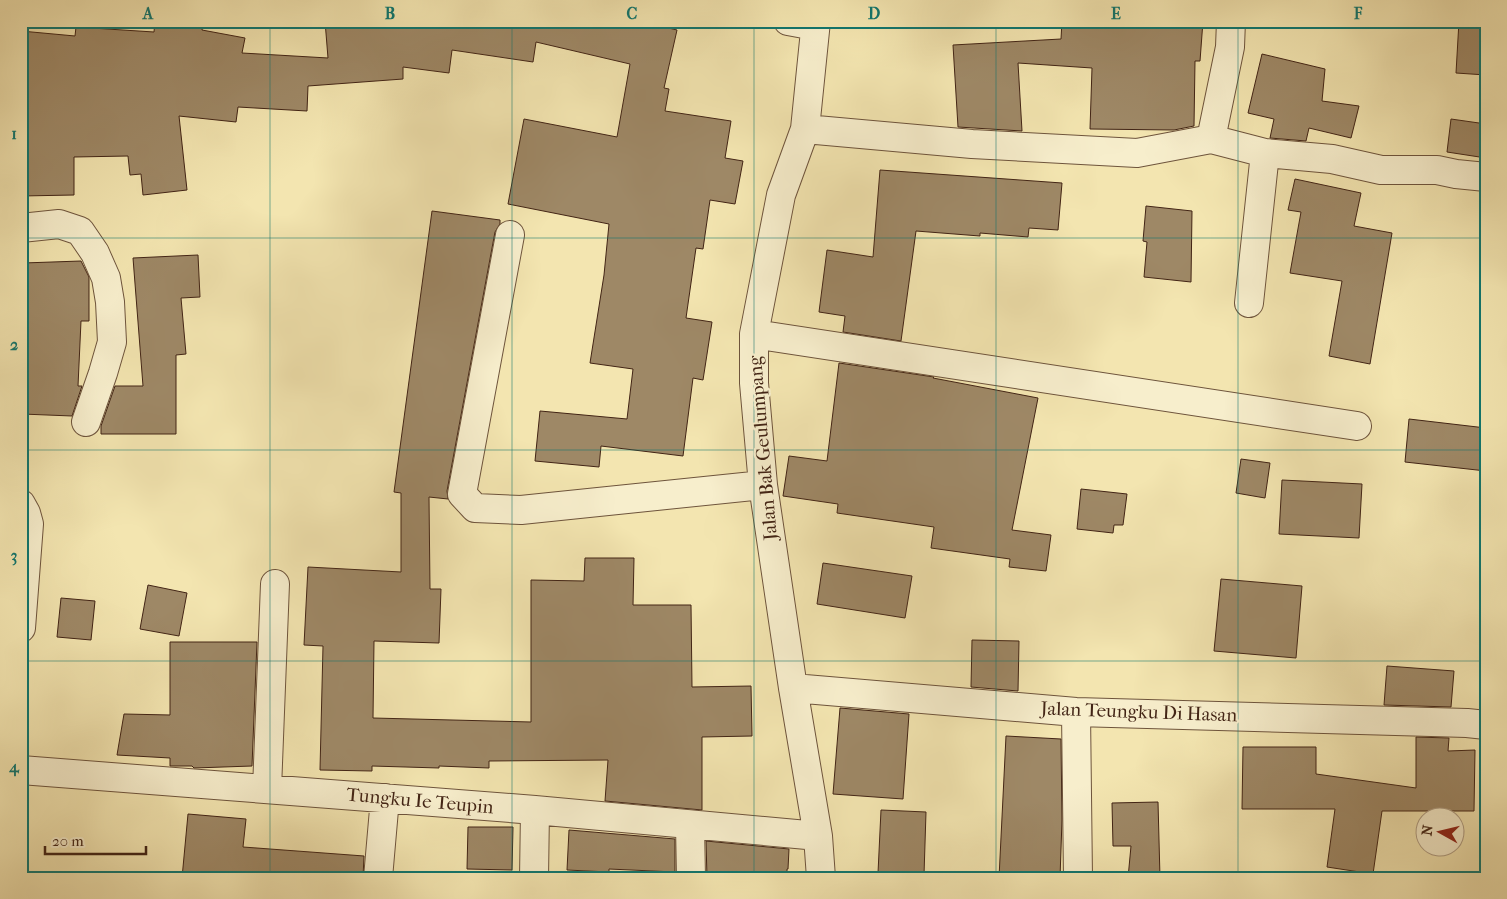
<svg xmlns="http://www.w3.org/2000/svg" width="1507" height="899" font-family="'IM FELL French Canon',serif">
<rect width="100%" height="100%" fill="#f3e5b0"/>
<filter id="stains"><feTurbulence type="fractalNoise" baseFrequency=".004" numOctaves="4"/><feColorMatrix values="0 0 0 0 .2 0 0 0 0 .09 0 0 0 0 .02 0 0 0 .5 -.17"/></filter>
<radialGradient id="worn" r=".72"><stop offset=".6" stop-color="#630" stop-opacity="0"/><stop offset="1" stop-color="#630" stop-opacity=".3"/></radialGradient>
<path fill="#9e8866" stroke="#422415" d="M 155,21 L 203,21 L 202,30 L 245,38 L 242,53 L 328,58 L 325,21 L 639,21 L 677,30 L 664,88 L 669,89 L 665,111 L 731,121 L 725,158 L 743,161 L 735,204 L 710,200 L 703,249 L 696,248 L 686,318 L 712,322 L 703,380 L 693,378 L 683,456 L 601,446 L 599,467 L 535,461 L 540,411 L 627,419 L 633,369 L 590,363 L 604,275 L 609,224 L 508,204 L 524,119 L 617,137 L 630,64 L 536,42 L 533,62 L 452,50 L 449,73 L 403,67 L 403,79 L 308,86 L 307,111 L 238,107 L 236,122 L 179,116 L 187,190 L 143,195 L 141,174 L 130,175 L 128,156 L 74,157 L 74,195 L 21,196 L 21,31 L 75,36 L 76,27 L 154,32 Z
M 1062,21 L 1203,21 L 1200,61 L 1195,61 L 1194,126 L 1174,130 L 1090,129 L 1092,68 L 1018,63 L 1022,131 L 958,127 L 953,45 L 1061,39 Z
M 1459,21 L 1486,21 L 1486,75 L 1456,73 Z
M 1262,54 L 1325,69 L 1322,101 L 1359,106 L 1351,138 L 1309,128 L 1306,141 L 1270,138 L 1274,119 L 1248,113 Z
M 1451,119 L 1486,124 L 1486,158 L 1447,152 Z
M 880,170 L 1062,183 L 1058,230 L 1029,228 L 1028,237 L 980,233 L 980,236 L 916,231 L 901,341 L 843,332 L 845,316 L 819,312 L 827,250 L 873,257 Z
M 1295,179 L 1361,193 L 1354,226 L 1392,233 L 1370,364 L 1329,356 L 1342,281 L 1290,273 L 1301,212 L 1288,210 Z
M 1146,206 L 1192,211 L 1191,282 L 1144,277 L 1147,242 L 1143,241 Z
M 432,211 L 500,220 L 500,224 L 495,232 L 447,491 L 448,499 L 429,497 L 430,589 L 441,589 L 439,643 L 374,641 L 373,718 L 531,722 L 531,580 L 584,581 L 585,558 L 634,558 L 633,605 L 691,605 L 692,687 L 751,686 L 752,736 L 702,737 L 702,810 L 605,801 L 608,760 L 489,761 L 489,768 L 439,766 L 439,768 L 372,766 L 372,771 L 320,770 L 323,646 L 304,645 L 308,567 L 401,572 L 401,493 L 394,492 Z
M 198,255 L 200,297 L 181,298 L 186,354 L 176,355 L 176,434 L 101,434 L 101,426 L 115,386 L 143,386 L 133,258 Z
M 81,261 L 89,277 L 89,321 L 81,321 L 78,386 L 82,386 L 72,416 L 22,414 L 26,321 L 23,321 L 23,263 Z
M 839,363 L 934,377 L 933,378 L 1038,398 L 1012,530 L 1051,535 L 1046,571 L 1009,567 L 1010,559 L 931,548 L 934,527 L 837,513 L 838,504 L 783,496 L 789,456 L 827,461 Z
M 1409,419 L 1486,428 L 1486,471 L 1405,462 Z
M 1241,459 L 1270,463 L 1265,498 L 1236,493 Z
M 1282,480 L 1362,484 L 1359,538 L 1279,534 Z
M 1081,489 L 1127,494 L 1123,525 L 1114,525 L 1113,533 L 1077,529 Z
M 823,563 L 912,576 L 905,618 L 817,604 Z
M 1221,579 L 1302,586 L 1296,658 L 1214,651 Z
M 148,585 L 187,593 L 179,636 L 140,629 Z
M 61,598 L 95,601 L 91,640 L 57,637 Z
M 972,640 L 1019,641 L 1018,691 L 971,687 Z
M 170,642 L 257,642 L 252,766 L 194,768 L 192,766 L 170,766 L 170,758 L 117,755 L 124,714 L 170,715 Z
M 1387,666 L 1454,671 L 1451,707 L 1384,705 Z
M 840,708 L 909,714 L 903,799 L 833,794 Z
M 1006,736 L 1061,739 L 1062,820 L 1060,878 L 999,878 Z
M 1416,737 L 1449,738 L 1448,751 L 1475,750 L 1474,811 L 1382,811 L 1373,874 L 1327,867 L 1335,809 L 1242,809 L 1243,747 L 1316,747 L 1316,774 L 1416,788 Z
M 1158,802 L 1160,878 L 1128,878 L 1131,846 L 1113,846 L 1112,803 Z
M 881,810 L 926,812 L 924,875 L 878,873 Z
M 188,814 L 246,819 L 243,847 L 364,856 L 363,878 L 182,878 Z
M 468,827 L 513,827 L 512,870 L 467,869 Z
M 569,830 L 675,839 L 675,872 L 609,869 L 609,872 L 567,870 Z
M 706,841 L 789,849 L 788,869 L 787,869 L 787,878 L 707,878 Z"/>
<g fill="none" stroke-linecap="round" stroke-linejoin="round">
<g stroke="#6e543c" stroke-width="30">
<path id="street" d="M 788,21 L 815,26
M 816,21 L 805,129 L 781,195 L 754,334 L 754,383 L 763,485 L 793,688 L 818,836 L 821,878
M 805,129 L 972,144 L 1137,153 L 1211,139 L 1265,153 L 1332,159 L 1381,170 L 1437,170 L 1456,174 L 1486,177
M 1211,139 L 1230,47 L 1231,21
M 21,228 L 59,224 L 80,231 L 95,253 L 106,278 L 110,302 L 112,342 L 103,373 L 86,422
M 510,235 L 462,494 L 475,508 L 521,510 L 763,485
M 1249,303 L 1265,153
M 754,334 L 1357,426
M 21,504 L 26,513 L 29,524 L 21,628
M 793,688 L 1076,712 L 1467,723 L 1486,725
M 1076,712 L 1078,878
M 21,770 L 535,810 L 818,836
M 267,789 L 275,584
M 690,825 L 691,878
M 378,878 L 385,798
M 534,878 L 535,810"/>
</g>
<use href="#street" stroke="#f7eecc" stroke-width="28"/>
</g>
<path fill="none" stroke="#0f766e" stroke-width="1" stroke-opacity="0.55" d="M 270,21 L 270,878M 512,21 L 512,878M 754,21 L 754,878M 996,21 L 996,878M 1238,21 L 1238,878M 21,238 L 1486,238M 21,450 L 1486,450M 21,661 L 1486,661"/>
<g text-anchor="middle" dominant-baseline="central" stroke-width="4.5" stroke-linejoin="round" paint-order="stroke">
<g font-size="19" fill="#422415" stroke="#f7eecc">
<text transform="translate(763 448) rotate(-95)">Jalan Bak Geulumpang</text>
<text transform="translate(1139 712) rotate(2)">Jalan Teungku Di Hasan</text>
<text transform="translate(420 801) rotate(5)">Tungku Ie Teupin</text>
</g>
</g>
<rect width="1507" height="899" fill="none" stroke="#f3e5b0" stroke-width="55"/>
<g transform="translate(1440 832) rotate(278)"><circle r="24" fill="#f7eecc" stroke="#af9d83"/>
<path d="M0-4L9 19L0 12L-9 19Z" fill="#8f2418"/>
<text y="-8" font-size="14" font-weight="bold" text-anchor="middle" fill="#422415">N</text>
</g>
<path d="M45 846v8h101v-8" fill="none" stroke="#422415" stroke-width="2.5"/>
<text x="52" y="846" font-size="15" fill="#422415" stroke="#f7eecc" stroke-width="4" paint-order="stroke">20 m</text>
<rect x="28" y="28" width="1452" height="844" fill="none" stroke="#0f766e" stroke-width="2"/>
<g font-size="16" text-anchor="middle" font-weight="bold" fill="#0f766e">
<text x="148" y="19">A</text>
<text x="390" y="19">B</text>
<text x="632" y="19">C</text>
<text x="874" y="19">D</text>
<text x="1116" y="19">E</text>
<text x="1358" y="19">F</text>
<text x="14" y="139">1</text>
<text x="14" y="350">2</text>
<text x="14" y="561">3</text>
<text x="14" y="772">4</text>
</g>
<rect width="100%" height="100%" filter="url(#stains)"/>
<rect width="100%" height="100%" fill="url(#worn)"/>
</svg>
